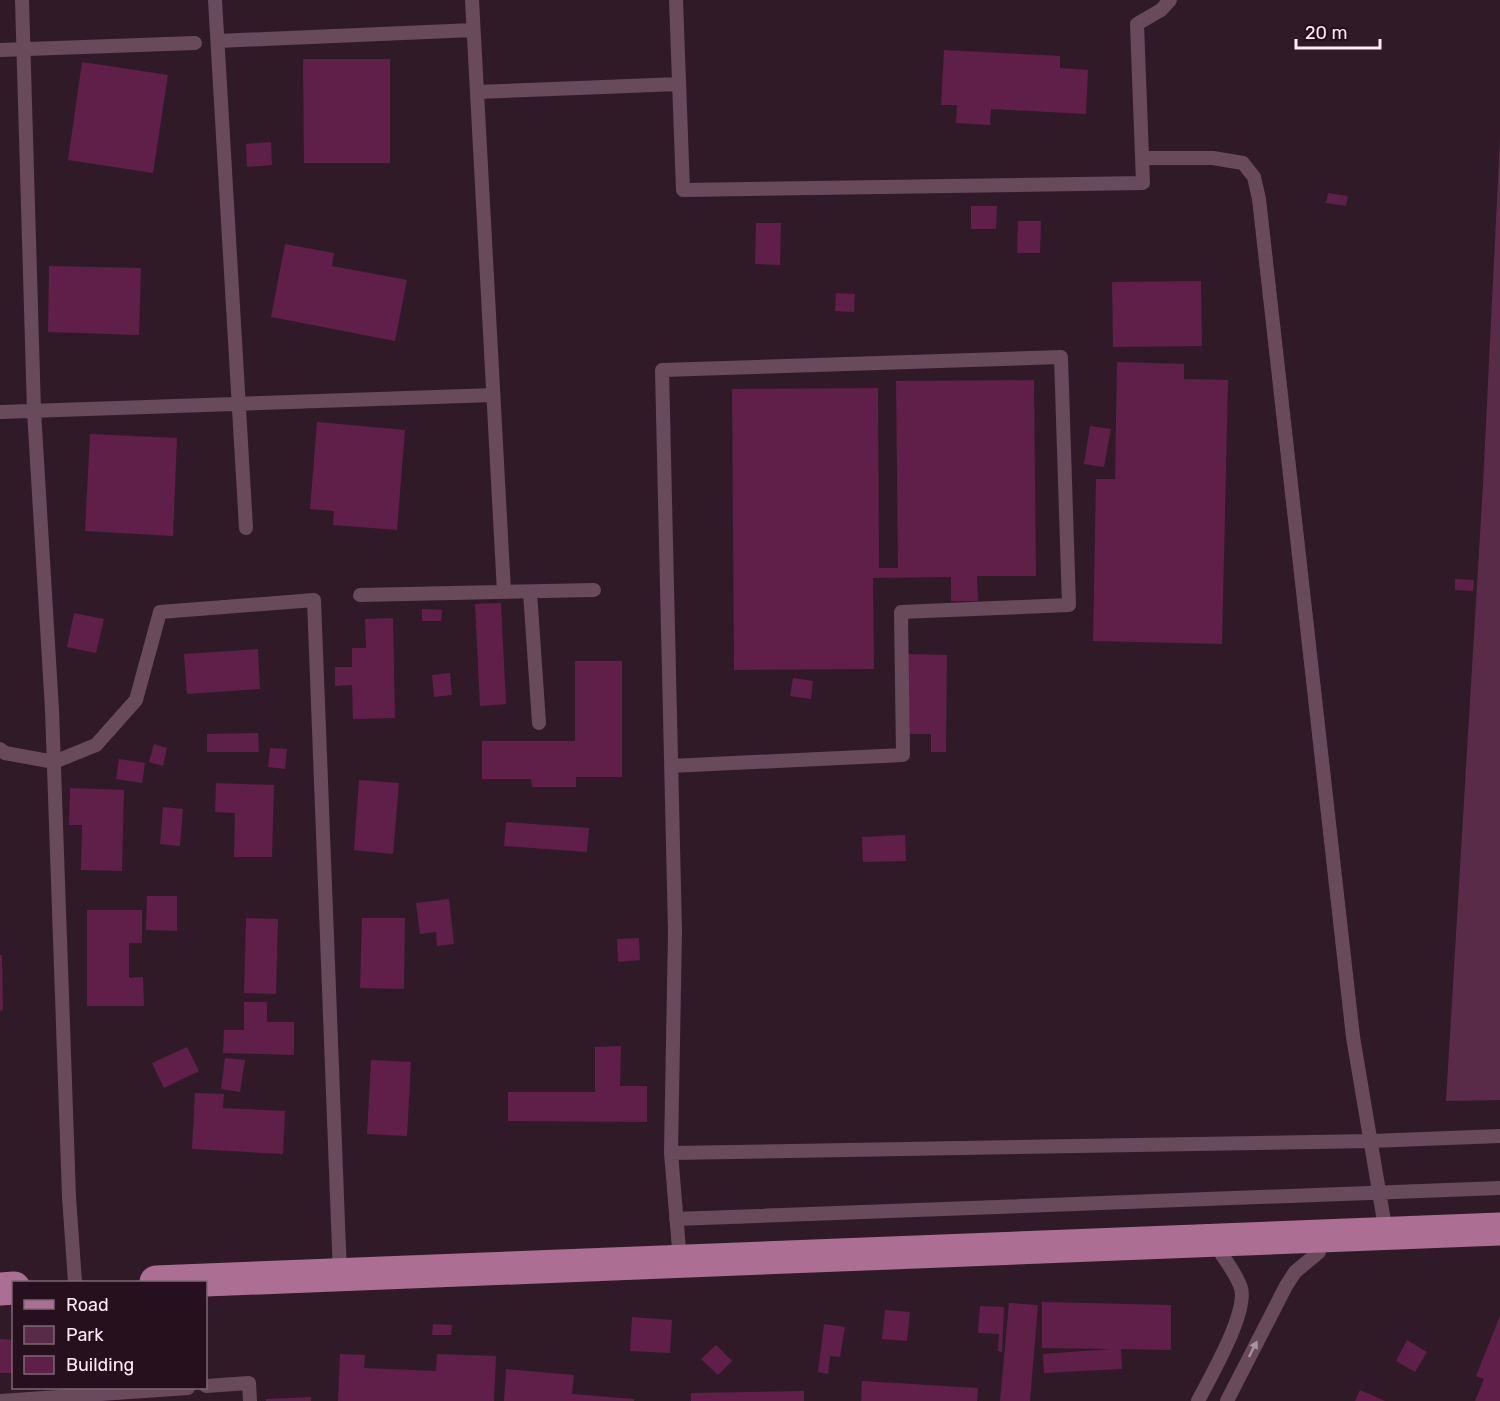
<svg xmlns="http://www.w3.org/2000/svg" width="1500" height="1401" font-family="Rubik,sans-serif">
<rect width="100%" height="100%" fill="#311a28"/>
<path fill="#592b48" d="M 1500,139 L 1500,1100 L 1446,1101 L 1483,485 Z"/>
<path fill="#5f1f49" d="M 944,50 L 1060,56 L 1060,68 L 1088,70 L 1086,114 L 991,109 L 990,125 L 956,123 L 957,105 L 941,105 Z
M 303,59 L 390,59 L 390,163 L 304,163 Z
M 82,62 L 168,75 L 153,173 L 68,160 Z
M 271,142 L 272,165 L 247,167 L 246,144 Z
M 1328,193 L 1348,196 L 1346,206 L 1326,203 Z
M 971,206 L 997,206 L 996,229 L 971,229 Z
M 1018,221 L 1041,221 L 1040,253 L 1017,253 Z
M 756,223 L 781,223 L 780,265 L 755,264 Z
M 285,244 L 334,253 L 332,266 L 407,280 L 395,341 L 271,317 Z
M 49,266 L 141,268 L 139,335 L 48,332 Z
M 1201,281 L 1202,346 L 1113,347 L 1112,282 Z
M 836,293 L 855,294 L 854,312 L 835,311 Z
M 1117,362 L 1184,364 L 1184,379 L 1228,380 L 1222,644 L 1093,641 L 1096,479 L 1115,479 Z
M 1034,380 L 1036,576 L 977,576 L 978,601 L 951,601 L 951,577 L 873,578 L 874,669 L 734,670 L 732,389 L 878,388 L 879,568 L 898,568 L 896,381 Z
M 317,422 L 405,430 L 397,530 L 333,525 L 334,511 L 310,509 Z
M 1090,426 L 1111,429 L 1104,467 L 1084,464 Z
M 90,434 L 177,438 L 173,536 L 85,531 Z
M 1455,579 L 1474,580 L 1473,591 L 1455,590 Z
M 501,603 L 506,704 L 480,706 L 475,604 Z
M 422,609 L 442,610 L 441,621 L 422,621 Z
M 74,613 L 104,619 L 96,653 L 67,647 Z
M 393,618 L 395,718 L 353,719 L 352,685 L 335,686 L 335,667 L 352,667 L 352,648 L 366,648 L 365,619 Z
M 258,649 L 260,689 L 187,694 L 184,654 Z
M 908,654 L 947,655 L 946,752 L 931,752 L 931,734 L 907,734 Z
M 575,661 L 622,661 L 622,777 L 576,777 L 576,787 L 532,787 L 531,779 L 482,779 L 482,741 L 575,741 Z
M 450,673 L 452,695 L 434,697 L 432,675 Z
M 793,678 L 813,681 L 811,699 L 790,696 Z
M 258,733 L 259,752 L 207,752 L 207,734 Z
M 154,744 L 167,748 L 163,766 L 149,762 Z
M 270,748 L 287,749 L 285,769 L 268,767 Z
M 119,759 L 145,763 L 142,783 L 116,779 Z
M 359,780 L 399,783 L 393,854 L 354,850 Z
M 216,783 L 274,785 L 272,857 L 234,857 L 235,813 L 215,812 Z
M 70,788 L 124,790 L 122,871 L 81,870 L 82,825 L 69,825 Z
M 163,807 L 183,809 L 180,846 L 160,844 Z
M 506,822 L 589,828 L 587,852 L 504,846 Z
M 905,835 L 906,861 L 863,862 L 862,837 Z
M 147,896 L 177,896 L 177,931 L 146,930 Z
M 449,899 L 454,944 L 437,946 L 436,932 L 420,934 L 416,903 Z
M 87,910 L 142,910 L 142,943 L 129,943 L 129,978 L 143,977 L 144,1006 L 87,1006 Z
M 246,918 L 278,919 L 276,994 L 244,993 Z
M 362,918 L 405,918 L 404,989 L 360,988 Z
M 639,938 L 640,960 L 618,962 L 617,939 Z
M 0,955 L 2,955 L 3,1010 L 0,1011 Z
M 244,1002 L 267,1002 L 267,1022 L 294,1022 L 294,1055 L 223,1053 L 224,1030 L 244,1030 Z
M 621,1046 L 620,1086 L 647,1086 L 647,1122 L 508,1121 L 508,1092 L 595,1092 L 595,1047 Z
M 187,1047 L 199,1071 L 164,1088 L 152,1063 Z
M 225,1058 L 245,1060 L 240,1092 L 221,1089 Z
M 371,1060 L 411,1062 L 407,1136 L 367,1134 Z
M 195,1093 L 224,1094 L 223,1108 L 285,1111 L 283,1154 L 192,1149 Z
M 1042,1302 L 1171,1305 L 1171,1350 L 1121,1349 L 1122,1369 L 1044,1373 L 1043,1354 L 1111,1349 L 1042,1348 Z
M 1009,1303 L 1038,1305 L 1030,1401 L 1000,1401 Z
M 980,1306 L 1004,1307 L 1002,1352 L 998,1351 L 999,1334 L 978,1333 Z
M 885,1310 L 910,1312 L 907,1341 L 882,1339 Z
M 1500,1316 L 1500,1401 L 1475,1401 L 1484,1379 L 1476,1376 Z
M 632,1317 L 672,1320 L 670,1353 L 630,1351 Z
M 433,1324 L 452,1325 L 451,1335 L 432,1335 Z
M 824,1324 L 845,1327 L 840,1357 L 830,1356 L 828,1374 L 818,1372 Z
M 0,1339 L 14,1340 L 14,1373 L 0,1373 Z
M 1407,1340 L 1427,1352 L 1415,1372 L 1396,1361 Z
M 716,1345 L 732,1361 L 718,1375 L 701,1359 Z
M 340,1354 L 365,1355 L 364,1368 L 436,1371 L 437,1354 L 496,1356 L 494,1401 L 338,1401 Z
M 506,1369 L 574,1375 L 572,1394 L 634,1399 L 634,1401 L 504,1401 Z
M 862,1381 L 978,1388 L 977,1401 L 861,1401 Z
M 1360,1390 L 1385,1401 L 1355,1401 Z
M 804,1391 L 804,1401 L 691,1401 L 691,1393 Z
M 311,1397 L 311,1401 L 266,1401 L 266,1399 Z"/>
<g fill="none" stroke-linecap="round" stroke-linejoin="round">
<path stroke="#684a5b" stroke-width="14" d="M 22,0 L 34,411 L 52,710 L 69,1197 L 75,1282
M 215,0 L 246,528
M 472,0 L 504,592
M 676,0 L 683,190 L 1143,183 L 1137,24 L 1161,10 L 1170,0
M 218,41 L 473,30
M 0,50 L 195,43
M 477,92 L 679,84
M 1142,158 L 1213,158 L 1243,163 L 1254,177 L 1259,199 L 1353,1037 L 1386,1233
M 0,412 L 493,395
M 530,592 L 539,723
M 360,595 L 594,590
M 0,749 L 5,753 L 54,762 L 96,745 L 136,700 L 160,612 L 314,600 L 340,1275
M 671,766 L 903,755 L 901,612 L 1069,605 L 1061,357 L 662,370 L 675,931 L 671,1153 L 680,1261
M 671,1153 L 1371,1141 L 1500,1136
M 676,1219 L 1500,1188
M 206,1386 L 249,1383 L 250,1401
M 0,1401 L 188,1388
M 1198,1401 C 1210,1377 1248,1313 1241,1288 C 1237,1276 1229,1265 1222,1255
M 1227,1401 L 1286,1286 L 1295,1272 L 1319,1252"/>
<path stroke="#ac6f93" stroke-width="33" d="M 156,1282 L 1500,1229
M 0,1289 L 14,1288"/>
</g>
<defs><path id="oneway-solid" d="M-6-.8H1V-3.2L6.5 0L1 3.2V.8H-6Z" transform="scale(1.5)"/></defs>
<use fill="#ab92a0" href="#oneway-solid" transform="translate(1253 1349) rotate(-63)"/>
<rect x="12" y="1281" width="195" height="108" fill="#27101e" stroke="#7c6874" stroke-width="1.5"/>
<rect x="24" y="1300" width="30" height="9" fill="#ac6f93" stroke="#7c6874" stroke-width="1.5"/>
<text x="66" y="1311" font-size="18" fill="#fcebf5">Road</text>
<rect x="24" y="1326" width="30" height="18" fill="#592b48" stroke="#7c6874" stroke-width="1.5"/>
<text x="66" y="1341" font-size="18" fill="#fcebf5">Park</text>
<rect x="24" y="1356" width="30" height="18" fill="#5f1f49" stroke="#7c6874" stroke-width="1.5"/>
<text x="66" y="1371" font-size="18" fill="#fcebf5">Building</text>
<path d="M1296 39v9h84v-9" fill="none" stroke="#fcebf5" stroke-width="3"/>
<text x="1305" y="39" font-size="18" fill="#fcebf5" stroke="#27101e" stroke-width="4.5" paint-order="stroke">20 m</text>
</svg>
